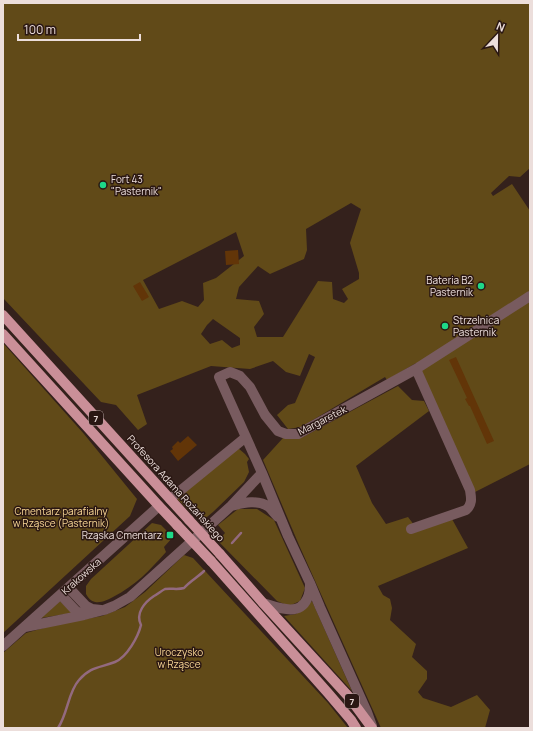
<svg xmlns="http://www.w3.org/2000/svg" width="533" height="731" font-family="Manrope,sans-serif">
<rect width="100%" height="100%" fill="#34211c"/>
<path fill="#614a18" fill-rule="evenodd" d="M 3,3 L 530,3 L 530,168 L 520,177 L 509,176 L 491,193 L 493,196 L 512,184 L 530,211 L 530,464 L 475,492 L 416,363 L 387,380 L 385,377 L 301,427 L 288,429 L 277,415 L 288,405 L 295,403 L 315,357 L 309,354 L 300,376 L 286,372 L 273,361 L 250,369 L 211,366 L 137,395 L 147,424 L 138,430 L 116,405 L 101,402 L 3,298 ZM 351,203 L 361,209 L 350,243 L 359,273 L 359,279 L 342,289 L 348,299 L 344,303 L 333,299 L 332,282 L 318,281 L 283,337 L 257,337 L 254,327 L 264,314 L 259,301 L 236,299 L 239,287 L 258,266 L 270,274 L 304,259 L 307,250 L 306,229 ZM 236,232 L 244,256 L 216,278 L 203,283 L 204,300 L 198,307 L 182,301 L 159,309 L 143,280 ZM 213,319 L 240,338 L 240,345 L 232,348 L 222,340 L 210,344 L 201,334 L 207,325 Z
M 3,343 L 84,434 L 137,499 L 130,516 L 3,633 Z
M 398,386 L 412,400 L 424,401 L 429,411 L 356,466 L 372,503 L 386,524 L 408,517 L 418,530 L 452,519 L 468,548 L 378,586 L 383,595 L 390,599 L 392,608 L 390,620 L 416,644 L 412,657 L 427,671 L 427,679 L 418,692 L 423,698 L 451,707 L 477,695 L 490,710 L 485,728 L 381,728 L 299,545 L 263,460 L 283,438 L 303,437 Z
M 238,448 L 245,454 L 249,459 L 247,462 L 249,472 L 244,482 L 213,512 L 202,521 L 199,520 L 177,499 Z
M 238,509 L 257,509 L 274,520 L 305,588 L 300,601 L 289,606 L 277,601 L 218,541 L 225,533 L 218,525 Z
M 152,523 L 161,525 L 173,537 L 164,547 L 166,552 C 149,571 136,585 113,597 C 107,600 102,603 95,602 C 91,601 88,598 86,594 L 86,586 L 91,579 Z
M 184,555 L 193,558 L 328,703 L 348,728 L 3,728 L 3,653 L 26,633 L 54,625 L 102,616 L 125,607 L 145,592 Z
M 60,601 L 72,613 L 41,618 Z
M 312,601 L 352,691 L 284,616 L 296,614 Z"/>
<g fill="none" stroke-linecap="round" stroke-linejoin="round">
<path stroke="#936a7f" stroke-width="2.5" d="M 232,543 L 241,533
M 58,728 C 68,713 68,692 79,680 C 91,666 100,668 115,662 C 127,657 138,637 141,625 C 135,613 145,602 154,596 C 158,594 161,591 165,589 C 171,588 178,590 184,588 C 190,581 198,577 204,571"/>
</g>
<path fill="#623508" d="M 238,250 L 239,264 L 226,265 L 225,251 Z
M 140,282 L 149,297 L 142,301 L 133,286 Z
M 456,357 L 494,441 L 487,444 L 470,406 L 469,406 L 465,399 L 467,398 L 449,360 Z
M 188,436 L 197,445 L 178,461 L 170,451 L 173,449 L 172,447 L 178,441 L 180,443 Z"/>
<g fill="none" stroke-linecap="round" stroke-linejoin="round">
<path stroke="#785b5f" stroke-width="10" d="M 170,499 L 246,437
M 231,506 C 243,503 258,499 269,507 C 272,510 275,514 278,517
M 411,529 L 466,510 C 473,504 471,497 470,490 L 416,369
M 69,588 L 86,606 L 92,609 L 101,610
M 61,595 L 76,611 L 84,615
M 263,603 C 277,607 299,617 307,599 C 310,594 310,589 310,583
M 25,627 L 84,615 L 104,610 L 114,606 L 130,597 L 231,506 L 262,473
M 3,646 L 159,506
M 372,726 L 367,712 L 320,607 L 310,583 L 288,536 L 262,473 L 219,377 L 230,372 L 240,376 L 250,387 L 265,415 L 278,431 L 286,434 L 298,434 L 416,369 L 530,296"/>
<path stroke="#ca8f98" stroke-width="10" d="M 3,315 L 189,520
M 3,334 L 159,506 L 177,525
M 220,554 L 263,603 L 349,697 L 372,728
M 211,561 L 328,693 L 351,720 L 356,728"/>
<path stroke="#ca8f98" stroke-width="10" d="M 189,520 L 220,554
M 177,525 L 211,561"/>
</g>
<g fill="#1ed888" stroke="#2a1713" stroke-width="1.5">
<circle cx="103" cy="185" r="4"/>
<circle cx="481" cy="286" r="4"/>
<circle cx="445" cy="326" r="4"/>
<rect x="166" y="531" width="8" height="8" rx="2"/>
</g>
<g text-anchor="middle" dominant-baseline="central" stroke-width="3" stroke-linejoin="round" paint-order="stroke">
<g fill="#2a1713" stroke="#b2a29f" stroke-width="1">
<rect x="89" y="411" width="14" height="14" rx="3"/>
<rect x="345" y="694" width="14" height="14" rx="3"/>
</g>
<g font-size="9" font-weight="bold" fill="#ecdedb">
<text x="96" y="418">7</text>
<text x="352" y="701">7</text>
</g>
<g font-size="10" fill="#ecdedb" stroke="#2a1713" text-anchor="start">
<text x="111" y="179">Fort 43<tspan x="111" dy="12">"Pasternik"</tspan></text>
<text x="473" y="280" text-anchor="end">Bateria B2<tspan x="473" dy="12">Pasternik</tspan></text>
<text x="453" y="320">Strzelnica<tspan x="453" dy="12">Pasternik</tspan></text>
<text x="162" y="535" text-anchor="end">Rząska Cmentarz</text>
</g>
<g font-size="10" fill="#ecdedb" stroke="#2a1713">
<text transform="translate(322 420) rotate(-27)">Margaretek</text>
<text transform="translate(176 488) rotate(48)">Profesora Adama Rożańskiego</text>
<text transform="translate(81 576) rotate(-42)">Krakowska</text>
</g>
<g font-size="10" fill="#f9d795" stroke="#2a1713">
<text x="61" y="511">Cmentarz parafialny<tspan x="61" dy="12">w Rząsce (Pasternik)</tspan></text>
<text x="179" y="652">Uroczysko<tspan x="179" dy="12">w Rząsce</tspan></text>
</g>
</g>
<rect width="533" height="731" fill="none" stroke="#ecdedb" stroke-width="8"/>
<g transform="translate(497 36) rotate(22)" stroke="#2a1713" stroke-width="3" paint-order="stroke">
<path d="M0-3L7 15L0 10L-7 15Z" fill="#ecdedb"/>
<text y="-6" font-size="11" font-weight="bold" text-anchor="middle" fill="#ecdedb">N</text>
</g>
<path d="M18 34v6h122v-6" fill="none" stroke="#ecdedb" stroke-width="2"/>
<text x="24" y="34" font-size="12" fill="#ecdedb" stroke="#2a1713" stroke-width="3" paint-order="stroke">100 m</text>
</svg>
